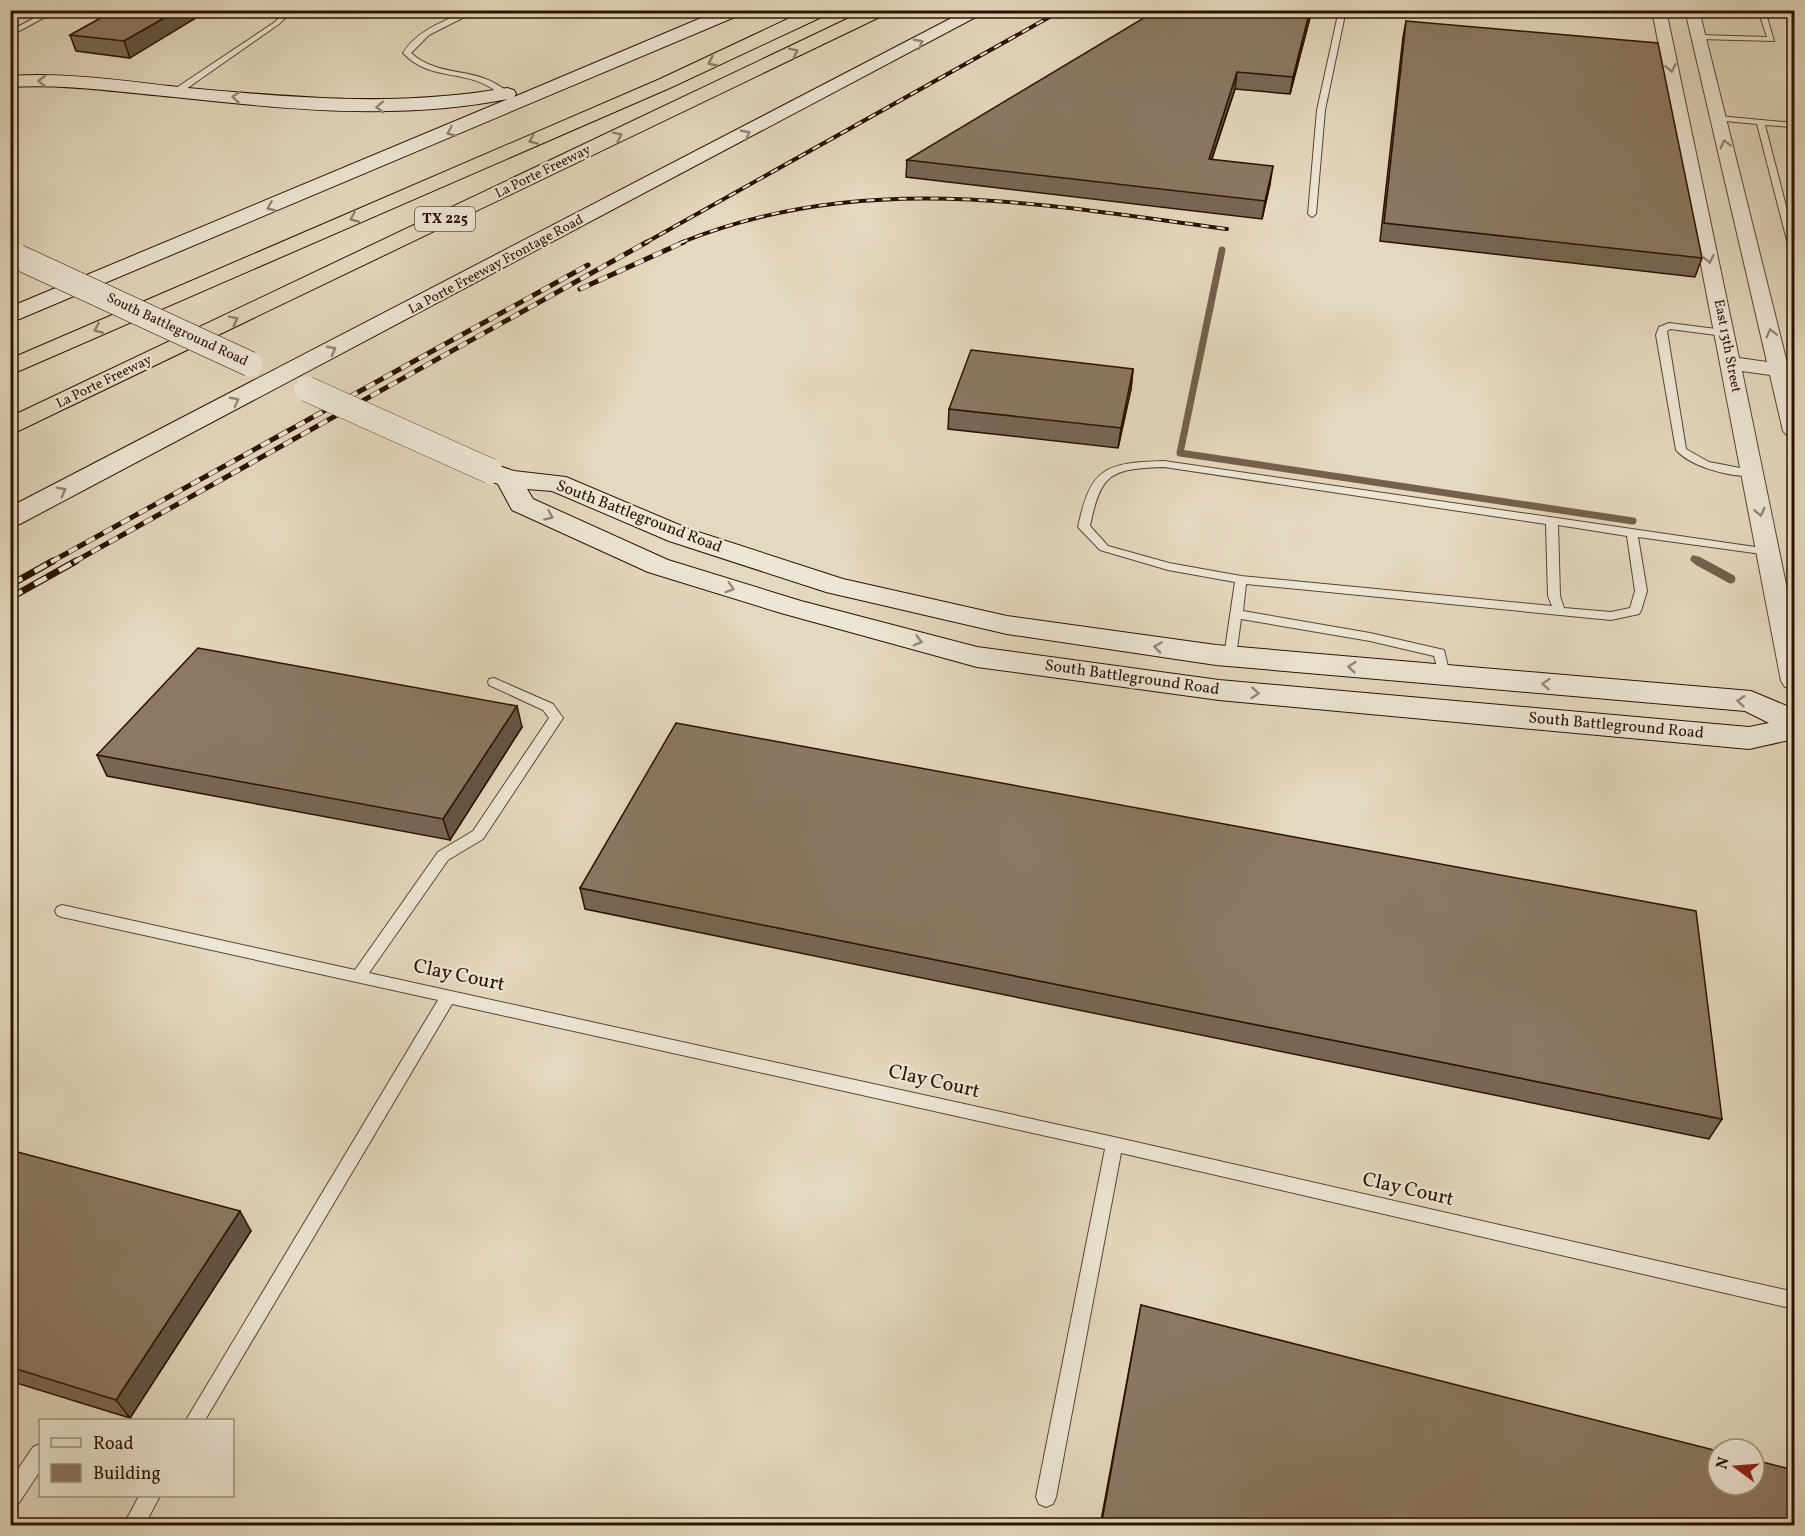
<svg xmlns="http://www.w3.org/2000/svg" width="1805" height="1536" font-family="Vollkorn,serif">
<rect width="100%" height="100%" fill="#e4d8be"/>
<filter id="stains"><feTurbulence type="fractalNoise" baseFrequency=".00333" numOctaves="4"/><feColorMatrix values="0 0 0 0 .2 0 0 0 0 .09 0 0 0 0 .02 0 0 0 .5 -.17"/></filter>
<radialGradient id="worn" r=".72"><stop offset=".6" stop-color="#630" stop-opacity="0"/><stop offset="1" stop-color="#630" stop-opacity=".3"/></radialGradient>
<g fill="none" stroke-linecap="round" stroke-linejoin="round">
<path stroke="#75604b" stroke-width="7" d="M 1222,250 L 1180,453 L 1633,521
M 1694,559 L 1700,562"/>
<path stroke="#75604b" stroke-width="9" d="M 1698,561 L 1731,579"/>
<g stroke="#5a4330" stroke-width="2">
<path id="service" d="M 49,10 L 58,10 L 10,36 L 10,31 Z
M 286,10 L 293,10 L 279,24 L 179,94 L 173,94 L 173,90 L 275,22 Z
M 468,10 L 478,10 L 429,35 L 411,53 C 440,79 476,65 508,92 L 508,96 L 502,96 C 469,66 432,84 403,53 C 417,30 445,21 468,10 Z
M 1339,10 L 1346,10 L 1325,110 L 1316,214 L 1312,217 L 1308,214 L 1317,110 Z
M 1758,10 L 1765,10 L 1774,41 L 1699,39 L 1695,37 L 1699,35 L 1767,37 Z
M 1718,116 L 1794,123 L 1794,127 L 1765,125 L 1794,237 L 1794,255 L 1790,252 L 1757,124 L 1715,120 L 1714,118 Z
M 1669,323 L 1724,330 L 1729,333 L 1724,336 L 1670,329 L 1667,331 L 1686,449 L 1709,462 L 1756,471 L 1756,475 C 1734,479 1691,467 1676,450 L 1656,335 L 1659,327 Z
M 1164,461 L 1769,549 L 1775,552 L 1769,555 L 1638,537 L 1647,591 L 1641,611 L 1639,614 L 1611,620 L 1246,584 L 1243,611 L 1370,633 L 1444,650 L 1450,675 L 1444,679 L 1440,678 L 1434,656 L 1370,641 L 1241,619 L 1236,656 L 1230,660 L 1224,656 L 1235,582 L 1168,570 L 1100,550 L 1078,527 C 1091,467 1105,463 1164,461 ZM 1164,467 L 1546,524 L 1548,596 L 1552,606 L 1241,576 L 1169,563 L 1108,546 L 1090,526 C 1101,472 1111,469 1164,467 ZM 1558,525 L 1627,536 L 1635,591 L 1630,608 L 1611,612 L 1564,608 L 1560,596 Z
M 494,678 L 553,704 L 563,718 L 483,839 L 448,860 L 369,973 L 1114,1137 L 1794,1292 L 1794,1309 L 1121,1153 L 1056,1497 L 1053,1504 L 1046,1507 L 1039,1504 L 1036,1497 L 1105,1149 L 452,1004 L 205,1420 L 186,1420 L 438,1000 L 62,917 L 57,915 L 55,911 L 57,907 L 62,905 L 355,970 L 438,852 L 473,831 L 549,718 L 543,710 L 489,685 L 488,682 L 489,679 Z
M 40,1444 L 40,1471 L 17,1506 L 10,1509 L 10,1481 L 33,1447 Z
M 139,1496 L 160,1496 L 144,1526 L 123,1526 Z"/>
</g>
<g stroke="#5a4330" stroke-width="2">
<path id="minor" d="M 1652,10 L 1666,10 L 1739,358 L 1767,362 L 1685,10 L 1699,10 L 1794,391 L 1794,437 L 1787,435 L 1783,431 L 1770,375 L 1742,371 L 1794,623 L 1794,689 L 1785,687 L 1781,681 Z"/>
</g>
<g stroke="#2c1100" stroke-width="2">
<path id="secondary" d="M 720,10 L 744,10 L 742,14 L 10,323 L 10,307 L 508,99 C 397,121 285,109 174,97 C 119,92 65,84 10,87 L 10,76 C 70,72 129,82 188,88 C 297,98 398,107 507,88 L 514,90 L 516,94 L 514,97 Z
M 967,10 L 989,10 L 20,524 L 10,526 L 10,507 Z
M 490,463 L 514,471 L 566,477 L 689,529 L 843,579 L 1007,616 L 1216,645 L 1751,691 L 1794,709 L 1794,739 L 1749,749 L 1219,700 L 977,667 L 781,613 L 648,572 L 512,510 L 498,484 L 481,477 L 477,471 L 481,465 ZM 527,489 L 552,491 L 669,541 L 826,592 L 1007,634 L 1216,665 L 1745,711 L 1769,723 L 1749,727 L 1219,680 L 977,647 L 801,601 L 668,560 L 533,499 Z"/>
</g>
<g stroke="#2c1100" stroke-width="2">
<path id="motorway" d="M 807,10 L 830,10 L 828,14 L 672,87 L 10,375 L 10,359 L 660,79 Z
M 866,10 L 888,10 L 886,14 L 10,435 L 10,417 Z"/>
</g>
<use href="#service" fill="#ede6d5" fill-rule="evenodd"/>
<use href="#minor" fill="#ede6d5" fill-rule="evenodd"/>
<use href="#secondary" fill="#ede6d5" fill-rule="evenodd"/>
<use href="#motorway" fill="#e4d8be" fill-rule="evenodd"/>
<g stroke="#2c1100" stroke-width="4">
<path id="rail-far2" d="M 645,243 L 1062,10
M 680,243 C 862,169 1039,204 1227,229"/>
</g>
<g stroke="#2c1100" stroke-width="5">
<path id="rail-far1" d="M 580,289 L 684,242
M 51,562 L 588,265
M 74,562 L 647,242"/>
</g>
<g stroke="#2c1100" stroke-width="7">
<path id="rail" d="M 10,585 L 53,561
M 10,598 L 76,561"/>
</g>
<use href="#rail-far2" stroke="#ede6d5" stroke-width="2" stroke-dasharray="8" stroke-linecap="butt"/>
<use href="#rail-far1" stroke="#ede6d5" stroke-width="4" stroke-dasharray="10" stroke-linecap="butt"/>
<use href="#rail" stroke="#ede6d5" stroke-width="4.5" stroke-dasharray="14" stroke-linecap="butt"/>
<g stroke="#2c1100" stroke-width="26" stroke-linecap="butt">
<path id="secondary-bridge" d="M 18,257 L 250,364
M 307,389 L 490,471"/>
</g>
<use href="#secondary-bridge" stroke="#ede6d5" stroke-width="25"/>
</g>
<path fill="#786755" stroke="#2c1100" stroke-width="1.5" d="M 115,10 L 130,58 L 76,51 L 70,35 Z
M 1312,10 L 1290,94 L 1235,89 L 1212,159 L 1270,184 L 1262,219 L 906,177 L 907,160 Z
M 1406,21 L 1702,258 L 1695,277 L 1380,241 L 1403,37 Z
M 1133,369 L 1131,389 L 1118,448 L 948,429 L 949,409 Z
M 522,727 L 450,840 L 107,776 L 97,755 Z
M 580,888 L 1722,1119 L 1709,1139 L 585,909 Z
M 10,1150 L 251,1231 L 130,1418 L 10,1381 Z
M 1141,1305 L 1794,1526 L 1100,1526 Z"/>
<path fill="#625445" stroke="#2c1100" stroke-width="1.5" d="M 178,10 L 209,10 L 130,58 L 124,41 Z
M 1310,10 L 1312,10 L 1290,94 L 1293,77 Z
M 1237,72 L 1235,89 L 1206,176 L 1209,159 Z
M 1273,166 L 1270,184 L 1262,219 L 1265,201 Z
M 1133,369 L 1131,389 L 1118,448 L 1121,428 Z
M 517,706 L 522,727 L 450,840 L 443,819 Z
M 240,1211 L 251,1231 L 130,1418 L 116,1400 Z"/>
<path fill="#8c7863" stroke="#2c1100" stroke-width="1.5" d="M 115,10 L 178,10 L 124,41 L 70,35 Z
M 1157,10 L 1310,10 L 1293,77 L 1237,72 L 1209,159 L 1273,166 L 1265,201 L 907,160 Z
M 1406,21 L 1658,43 L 1702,258 L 1384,223 Z
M 971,350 L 1133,369 L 1121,428 L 949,409 Z
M 198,648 L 517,706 L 443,819 L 97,755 Z
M 676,723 L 1696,911 L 1722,1119 L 580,888 Z
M 10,1150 L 240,1211 L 116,1400 L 10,1367 Z
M 1141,1305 L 1718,1451 L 1718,1485 L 1754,1485 L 1754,1460 L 1794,1470 L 1794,1526 L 1120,1526 L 1102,1521 Z"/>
<defs><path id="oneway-chevron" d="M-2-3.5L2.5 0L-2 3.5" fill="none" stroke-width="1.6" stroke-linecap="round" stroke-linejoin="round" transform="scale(1.5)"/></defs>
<g stroke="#968675">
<use href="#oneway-chevron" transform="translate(919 43) rotate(-28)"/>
<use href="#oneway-chevron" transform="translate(1671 68) rotate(79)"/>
<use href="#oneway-chevron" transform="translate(42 81) rotate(-179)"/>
<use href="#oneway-chevron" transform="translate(236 97) rotate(-175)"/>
<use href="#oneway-chevron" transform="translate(380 107) rotate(179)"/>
<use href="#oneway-chevron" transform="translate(451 132) rotate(157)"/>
<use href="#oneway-chevron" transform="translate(746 134) rotate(-28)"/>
<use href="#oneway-chevron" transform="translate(1725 144) rotate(-104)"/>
<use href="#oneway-chevron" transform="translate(271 207) rotate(157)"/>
<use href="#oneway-chevron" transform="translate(1709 259) rotate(79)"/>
<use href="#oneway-chevron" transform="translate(1771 333) rotate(-104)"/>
<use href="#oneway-chevron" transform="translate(332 350) rotate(-28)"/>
<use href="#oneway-chevron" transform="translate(235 401) rotate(-28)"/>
<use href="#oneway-chevron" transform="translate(62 491) rotate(-28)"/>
<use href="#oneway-chevron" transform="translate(1760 512) rotate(78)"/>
<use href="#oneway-chevron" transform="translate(549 516) rotate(24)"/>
<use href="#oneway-chevron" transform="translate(730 588) rotate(17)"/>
<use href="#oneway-chevron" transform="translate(918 641) rotate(15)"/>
<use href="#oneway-chevron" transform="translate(1158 647) rotate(-172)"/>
<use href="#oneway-chevron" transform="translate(1352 667) rotate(-175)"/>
<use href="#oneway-chevron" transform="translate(1546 684) rotate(-175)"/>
<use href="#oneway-chevron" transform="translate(1255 693) rotate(5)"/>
<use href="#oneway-chevron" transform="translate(1741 701) rotate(-175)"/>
</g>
<g stroke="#917e68">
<use href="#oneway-chevron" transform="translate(794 52) rotate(-26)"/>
<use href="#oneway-chevron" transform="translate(712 62) rotate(155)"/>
<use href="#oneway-chevron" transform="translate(618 136) rotate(-26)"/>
<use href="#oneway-chevron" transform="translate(533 140) rotate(157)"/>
<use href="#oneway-chevron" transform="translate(354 218) rotate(157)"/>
<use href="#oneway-chevron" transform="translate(234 320) rotate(-26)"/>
<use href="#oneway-chevron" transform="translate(98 329) rotate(157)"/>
</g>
<g text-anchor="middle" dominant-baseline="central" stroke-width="4.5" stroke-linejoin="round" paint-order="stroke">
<g font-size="14" fill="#2c1100" stroke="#ede6d5">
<text transform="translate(543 172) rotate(-26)">La Porte Freeway</text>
<text transform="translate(496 265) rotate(-28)">La Porte Freeway Frontage Road</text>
<text transform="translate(177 330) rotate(25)">South Battleground Road</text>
<text transform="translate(1727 346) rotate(79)">East 13th Street</text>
<text transform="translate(104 382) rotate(-26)">La Porte Freeway</text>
</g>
<rect fill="#ede6d5" stroke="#665140" stroke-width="1.5" x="415" y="207" width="60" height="24" rx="4.5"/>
<g font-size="15" font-weight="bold" fill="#2c1100">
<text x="445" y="219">TX 225</text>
</g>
<g font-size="16" fill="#2c1100" stroke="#ede6d5">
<text transform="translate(639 517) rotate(21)">South Battleground Road</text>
<text transform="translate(1132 678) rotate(8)">South Battleground Road</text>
<text transform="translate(1616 726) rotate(5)">South Battleground Road</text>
</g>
<g font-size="20" fill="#2c1100" stroke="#ede6d5">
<text transform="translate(459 976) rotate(12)">Clay Court</text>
<text transform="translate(934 1082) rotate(13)">Clay Court</text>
<text transform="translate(1408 1190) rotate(13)">Clay Court</text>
</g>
</g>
<rect width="1805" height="1536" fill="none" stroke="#e4d8be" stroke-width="36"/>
<rect x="12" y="12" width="1781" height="1512" fill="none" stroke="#2c1100" stroke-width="3"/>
<rect x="18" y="18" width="1769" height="1500" fill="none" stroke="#2c1100" stroke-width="1.5"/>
<rect x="39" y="1419" width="195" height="78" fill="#ede6d5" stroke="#a09180" stroke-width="1.5"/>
<rect x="51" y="1438" width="30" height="9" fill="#ede6d5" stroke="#a09180" stroke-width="1.5"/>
<text x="93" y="1449" font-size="18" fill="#2c1100">Road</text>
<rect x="51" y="1464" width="30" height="18" fill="#8c7863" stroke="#a09180" stroke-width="1.5"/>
<text x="93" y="1479" font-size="18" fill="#2c1100">Building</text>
<g transform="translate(1736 1467) rotate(286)"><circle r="28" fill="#ede6d5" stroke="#a09180" stroke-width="1.5"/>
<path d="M0-4.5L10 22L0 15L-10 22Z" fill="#8f2418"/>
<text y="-9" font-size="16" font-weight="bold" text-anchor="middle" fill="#2c1100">N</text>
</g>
<rect width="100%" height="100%" filter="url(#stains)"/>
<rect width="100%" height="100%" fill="url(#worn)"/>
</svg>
